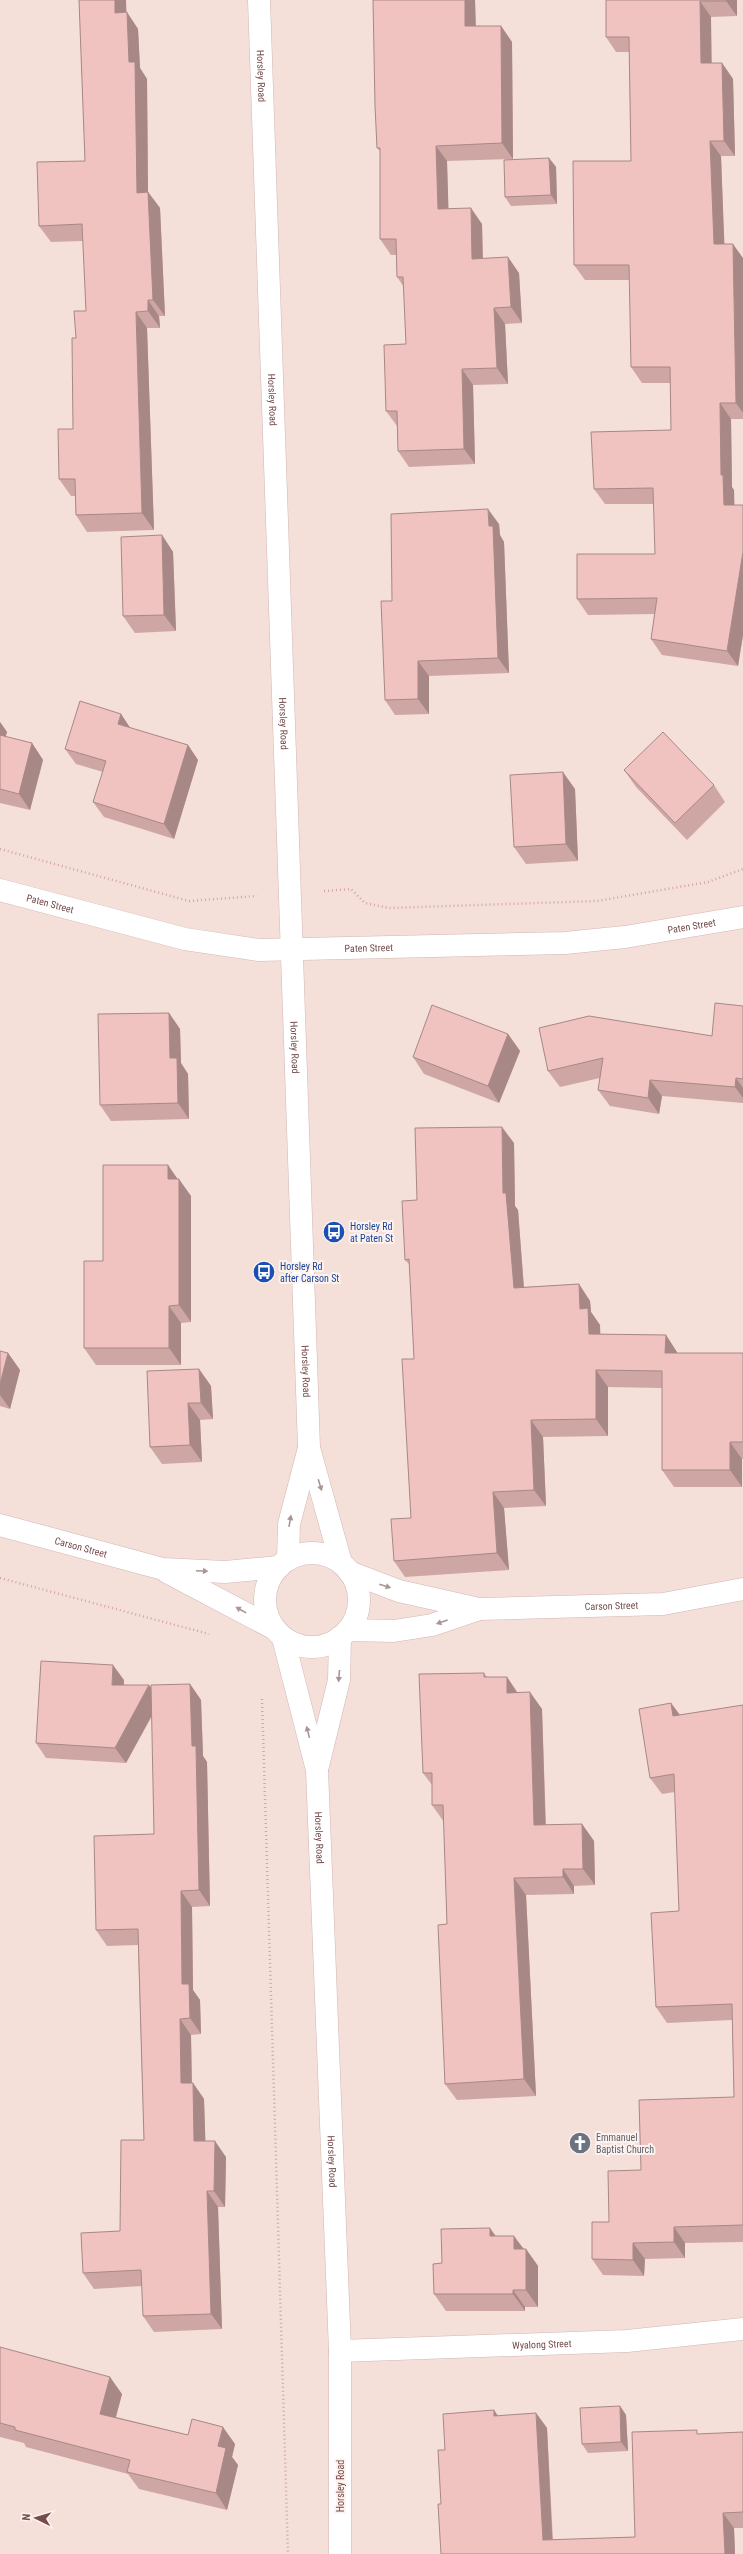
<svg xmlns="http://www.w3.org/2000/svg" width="743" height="2554" font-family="'Roboto Condensed',sans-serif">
<rect width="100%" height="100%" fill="#fcede8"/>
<path fill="#f5dfd9" d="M 0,0 L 743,0 L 743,2554 L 0,2554 Z"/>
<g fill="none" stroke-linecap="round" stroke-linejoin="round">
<g stroke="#d2b6b3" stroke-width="23">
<g id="minor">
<path id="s1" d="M 259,0 L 309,1448 L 341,1563"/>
<path id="s2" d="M 0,890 L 185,939 L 259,950 L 565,943 L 625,937 L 743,917"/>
<path d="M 288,1560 L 289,1524 L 309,1448"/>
<path id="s3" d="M 283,1638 L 317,1770 L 340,2351 L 340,2554"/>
<path d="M 318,1766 L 339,1680 L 340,1637"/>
<path id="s4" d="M 340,2351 L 627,2341 L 743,2329"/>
</g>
</g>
<g stroke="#d2b6b3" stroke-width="23">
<g id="tertiary">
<path id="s5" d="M 0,1525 L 163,1569 L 225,1572 L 279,1567"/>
<circle cx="312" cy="1600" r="47"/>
<path d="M 167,1572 L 275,1629"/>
<path id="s6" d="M 349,1572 L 399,1591 L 479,1609 L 663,1604 L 743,1589"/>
<path d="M 348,1630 L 394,1631 L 432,1625 L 479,1609"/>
</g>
</g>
<path stroke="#d5a5a3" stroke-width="2.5" stroke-dasharray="1 3" stroke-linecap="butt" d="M 0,849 L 189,901 L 257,896
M 324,891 L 351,889 L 365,903 L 389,908 L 597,901 L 708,882 L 743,869
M 0,1578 L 209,1634
M 262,1699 L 288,2554"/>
<use href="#minor" stroke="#fff" stroke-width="22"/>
<use href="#tertiary" stroke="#fff" stroke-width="22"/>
</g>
<path fill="#cea7a5" d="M 79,0 L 126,0 L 126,12 L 138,29 L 140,68 L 147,79 L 148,192 L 160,208 L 165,316 L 159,316 L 160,328 L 147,328 L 154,530 L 87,532 L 76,515 L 75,496 L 71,496 L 59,479 L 73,429 L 76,338 L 86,311 L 83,241 L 51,242 L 39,226 L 85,161 Z
M 373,0 L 475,0 L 476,26 L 501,26 L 512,42 L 513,159 L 447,161 L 448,209 L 482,224 L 483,258 L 519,273 L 522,323 L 505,324 L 508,384 L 473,385 L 475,464 L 409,467 L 398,451 L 397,426 L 386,411 L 406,344 L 404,287 L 397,277 L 396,255 L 391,255 L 380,239 L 380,151 L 377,148 Z
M 606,0 L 737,0 L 737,16 L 711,17 L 711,63 L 722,63 L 733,79 L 735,156 L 721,156 L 724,244 L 743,258 L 743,419 L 731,419 L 732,487 L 734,490 L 734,505 L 743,505 L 743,635 L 738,666 L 662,655 L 651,639 L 655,614 L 588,615 L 577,599 L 655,554 L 654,504 L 605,504 L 594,489 L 671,430 L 670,383 L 642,383 L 631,367 L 630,280 L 585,280 L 574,265 L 631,161 L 629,52 L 616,52 L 606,37 Z
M 549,158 L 556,167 L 557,204 L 511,206 L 505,197 Z
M 499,524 L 500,535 L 504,542 L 509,673 L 429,676 L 429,714 L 395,715 L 385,700 L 392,601 Z
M 162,535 L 173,552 L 176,631 L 135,633 L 123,616 Z
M 121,714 L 130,728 L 188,745 L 198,760 L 174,839 L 104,817 L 93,802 L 103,772 L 76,764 L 65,749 Z
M 0,722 L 7,732 L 5,737 L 32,743 L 43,760 L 30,810 L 0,803 Z
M 624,770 L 714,785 L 725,802 L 687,840 L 636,787 Z
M 575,789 L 578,861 L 526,864 L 514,847 Z
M 743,1006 L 743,1103 L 662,1096 L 659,1114 L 610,1106 L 598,1090 L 600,1078 L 560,1087 L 548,1071 L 539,1028 L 712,1036 Z
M 169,1013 L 180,1029 L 181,1063 L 188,1074 L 189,1119 L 111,1121 L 100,1105 Z
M 508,1034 L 520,1051 L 499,1103 L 424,1074 L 413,1057 Z
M 514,1143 L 515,1206 L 518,1210 L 524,1287 L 579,1284 L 590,1301 L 591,1312 L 600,1325 L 600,1334 L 666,1335 L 677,1353 L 743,1353 L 743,1459 L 742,1459 L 742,1487 L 674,1487 L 662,1470 L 662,1388 L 608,1387 L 608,1436 L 543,1437 L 546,1506 L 504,1508 L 509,1570 L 405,1577 L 394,1561 L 411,1518 L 414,1359 L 410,1265 L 405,1260 L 417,1200 Z
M 168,1165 L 177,1179 L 191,1196 L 191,1322 L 181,1323 L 181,1365 L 96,1365 L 84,1348 Z
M 0,1351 L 8,1353 L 20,1370 L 10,1409 L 0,1406 Z
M 199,1369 L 211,1386 L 213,1419 L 200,1420 L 202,1462 L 162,1464 L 150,1447 Z
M 484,1673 L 487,1677 L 507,1677 L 518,1693 L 542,1709 L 546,1825 L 582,1824 L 594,1841 L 595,1885 L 574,1886 L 574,1894 L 526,1895 L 536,2096 L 457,2100 L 445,2084 L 447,1924 L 444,1822 L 432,1805 L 432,1785 L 423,1773 Z
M 124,1680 L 124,1685 L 149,1685 L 151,1688 L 190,1684 L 201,1700 L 203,1756 L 207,1762 L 210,1906 L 192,1907 L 193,1990 L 200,2000 L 201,2034 L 191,2035 L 192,2083 L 193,2083 L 204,2099 L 205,2141 L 226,2157 L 225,2207 L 218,2207 L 222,2329 L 154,2332 L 143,2316 L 142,2286 L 94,2289 L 83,2273 L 120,2231 L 144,2140 L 138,1945 L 107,1946 L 96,1930 L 154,1834 L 152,1716 L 126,1763 L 46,1758 L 36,1743 Z
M 671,1703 L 679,1715 L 743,1705 L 743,2242 L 685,2243 L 685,2258 L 645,2259 L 644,2276 L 603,2275 L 592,2259 L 609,2222 L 641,2170 L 734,2097 L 732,2020 L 667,2023 L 656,2007 L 679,1911 L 675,1792 L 662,1794 L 650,1778 Z
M 496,2236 L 523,2249 L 526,2249 L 538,2266 L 538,2307 L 525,2307 L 525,2311 L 446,2311 L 434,2294 L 442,2263 Z
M 0,2347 L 122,2394 L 116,2417 L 188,2435 L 235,2444 L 232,2457 L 238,2465 L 227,2510 L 139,2489 L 128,2474 L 26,2447 L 24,2443 L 0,2437 Z
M 620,2406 L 626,2415 L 628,2451 L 588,2453 L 582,2444 Z
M 536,2413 L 547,2428 L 553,2540 L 635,2537 L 700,2434 L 743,2432 L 743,2528 L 734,2528 L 735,2554 L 441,2554 L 441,2504 L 445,2450 L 498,2416 Z"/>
<path fill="#a88886" d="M 115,0 L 126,0 L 127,29 L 115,13 Z
M 465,0 L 475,0 L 476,42 L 465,26 Z
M 726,0 L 737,0 L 737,16 L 726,1 Z
M 700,1 L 711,17 L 712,79 L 701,63 Z
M 127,12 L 138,29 L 140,68 L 147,79 L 148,192 L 160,208 L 165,316 L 153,300 L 137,193 L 129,62 Z
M 501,26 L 512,42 L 513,159 L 502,143 Z
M 722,63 L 733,79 L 735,156 L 724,141 Z
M 710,141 L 721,156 L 725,260 L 714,244 Z
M 436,146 L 447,161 L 449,225 L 438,209 Z
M 549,158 L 556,167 L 557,204 L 551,195 Z
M 471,208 L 482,224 L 483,275 L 472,259 Z
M 733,244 L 743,258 L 743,413 L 736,403 Z
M 508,257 L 519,273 L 522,323 L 511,307 Z
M 148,300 L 159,316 L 160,328 L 148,311 Z
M 494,308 L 505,324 L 508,384 L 497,368 Z
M 136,312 L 147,328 L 154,530 L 142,513 Z
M 462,369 L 473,385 L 475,464 L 464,449 Z
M 720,403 L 731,419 L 732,487 L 734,490 L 735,521 L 724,505 L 721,475 Z
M 488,509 L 499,524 L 500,535 L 504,542 L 509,673 L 498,658 Z
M 162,535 L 173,552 L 176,631 L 164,615 Z
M 743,552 L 743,635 L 738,666 L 727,651 Z
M 418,661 L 429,676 L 429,714 L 418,699 Z
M 121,714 L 131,729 L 118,724 Z
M 0,722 L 7,732 L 2,750 L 0,746 Z
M 32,743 L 43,760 L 30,810 L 19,794 Z
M 188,745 L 198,760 L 174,839 L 164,824 Z
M 563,772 L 575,789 L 578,861 L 566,844 Z
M 169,1013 L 180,1029 L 181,1063 L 188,1074 L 189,1119 L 178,1103 L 170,1058 Z
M 508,1034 L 520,1051 L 499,1103 L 488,1086 Z
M 736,1078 L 743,1088 L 743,1098 L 735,1087 Z
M 650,1080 L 662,1096 L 659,1114 L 648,1098 Z
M 502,1127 L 514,1143 L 515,1206 L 518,1210 L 525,1304 L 514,1288 L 503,1193 Z
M 168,1165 L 179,1181 L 179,1179 L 191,1196 L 191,1322 L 179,1305 L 168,1179 Z
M 579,1284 L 590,1301 L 591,1312 L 600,1325 L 601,1351 L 589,1334 L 580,1309 Z
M 169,1306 L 181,1323 L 181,1365 L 169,1348 Z
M 666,1335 L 677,1352 L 677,1369 L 665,1353 Z
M 8,1353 L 20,1370 L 10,1409 L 0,1395 L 0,1384 Z
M 199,1369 L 211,1386 L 213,1419 L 201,1403 Z
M 596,1370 L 608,1387 L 608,1436 L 596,1419 Z
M 188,1403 L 200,1420 L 202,1462 L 190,1445 Z
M 531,1420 L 543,1437 L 546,1506 L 534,1490 Z
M 730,1442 L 742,1459 L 742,1487 L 730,1470 Z
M 493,1492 L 504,1508 L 509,1570 L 497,1553 Z
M 113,1665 L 124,1680 L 123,1701 L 112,1685 Z
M 507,1677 L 518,1694 L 507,1693 Z
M 190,1684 L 201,1700 L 203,1756 L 207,1762 L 210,1906 L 199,1890 L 192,1746 Z
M 149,1685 L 160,1700 L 126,1763 L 115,1748 Z
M 530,1692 L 542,1709 L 546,1842 L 534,1825 Z
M 671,1703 L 683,1719 L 673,1716 Z
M 582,1824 L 594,1841 L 595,1885 L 583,1869 Z
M 563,1869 L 574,1886 L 574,1894 L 563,1877 Z
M 514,1878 L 526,1895 L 536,2096 L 524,2079 Z
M 181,1891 L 192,1907 L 193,1990 L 200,2000 L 201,2034 L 190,2018 L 182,1984 Z
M 180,2019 L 191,2035 L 192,2099 L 181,2083 Z
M 193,2083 L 204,2099 L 206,2157 L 194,2141 Z
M 215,2141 L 226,2157 L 225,2207 L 214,2191 Z
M 207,2191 L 218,2207 L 222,2329 L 211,2314 Z
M 674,2227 L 685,2243 L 685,2258 L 674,2242 Z
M 490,2228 L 502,2245 L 490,2236 Z
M 514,2236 L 526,2252 L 514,2249 Z
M 633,2243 L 645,2259 L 644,2276 L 633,2260 Z
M 526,2249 L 538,2266 L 538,2307 L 526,2290 Z
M 513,2290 L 525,2307 L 525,2311 L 513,2294 Z
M 110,2377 L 122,2394 L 112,2431 L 100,2414 Z
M 620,2406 L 626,2415 L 628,2451 L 621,2442 Z
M 494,2410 L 505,2426 L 494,2416 Z
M 536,2413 L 547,2428 L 553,2554 L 543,2540 Z
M 223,2427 L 235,2444 L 232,2457 L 238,2465 L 227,2510 L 216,2493 L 218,2446 Z
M 723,2513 L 734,2528 L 735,2554 L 725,2554 Z"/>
<path fill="#f0c2c0" stroke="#a88886" d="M 79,0 L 115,0 L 115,13 L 127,12 L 129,62 L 135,62 L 137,193 L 148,192 L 153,300 L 148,300 L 148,311 L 136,312 L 142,513 L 76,515 L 75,479 L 59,479 L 58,429 L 73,429 L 72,338 L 76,338 L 74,311 L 86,311 L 82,224 L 39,226 L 37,162 L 85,161 Z
M 373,0 L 465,0 L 465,26 L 501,26 L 502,143 L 436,146 L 438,209 L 471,208 L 472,259 L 508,257 L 511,307 L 494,308 L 497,368 L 462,369 L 464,449 L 398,451 L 397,411 L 386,411 L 384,345 L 406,344 L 403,277 L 397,277 L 396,239 L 380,239 L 380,148 L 377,148 L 375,106 Z
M 606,0 L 726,0 L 726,1 L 700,1 L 701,63 L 722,63 L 724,141 L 710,141 L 714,244 L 733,244 L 736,403 L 720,403 L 721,475 L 723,475 L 724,505 L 743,505 L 743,552 L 727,651 L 651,639 L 657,598 L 577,599 L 577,554 L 655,554 L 653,488 L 594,489 L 591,432 L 671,430 L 670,367 L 631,367 L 629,265 L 574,265 L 573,161 L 631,161 L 629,37 L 606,37 Z
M 549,158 L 551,195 L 505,197 L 504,160 Z
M 488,509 L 489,526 L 493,526 L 498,658 L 418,661 L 418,699 L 385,700 L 381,601 L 392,601 L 391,514 Z
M 162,535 L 164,615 L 123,616 L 121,537 Z
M 80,701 L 121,714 L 118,724 L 188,745 L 164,824 L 93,802 L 106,761 L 65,749 Z
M 663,732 L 714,785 L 675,823 L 624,770 Z
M 0,735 L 32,743 L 19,794 L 0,789 Z
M 563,772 L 566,844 L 514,847 L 510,775 Z
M 715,1003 L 743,1006 L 743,1079 L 736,1078 L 735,1087 L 650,1080 L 648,1098 L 598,1090 L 603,1058 L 548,1071 L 539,1028 L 589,1016 L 712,1036 Z
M 432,1005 L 508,1034 L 488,1086 L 413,1057 Z
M 169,1013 L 170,1058 L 177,1058 L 178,1103 L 100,1105 L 98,1014 Z
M 502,1127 L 503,1193 L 506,1193 L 514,1288 L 579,1284 L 580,1309 L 588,1308 L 589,1334 L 666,1335 L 665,1353 L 743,1353 L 743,1442 L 730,1442 L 730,1470 L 662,1470 L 662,1371 L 596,1370 L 596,1419 L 531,1420 L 534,1490 L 493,1492 L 497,1553 L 394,1561 L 391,1519 L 411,1518 L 402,1359 L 414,1359 L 409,1259 L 405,1260 L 402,1201 L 417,1200 L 415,1128 Z
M 103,1165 L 168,1165 L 168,1179 L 179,1179 L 179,1305 L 169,1306 L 169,1348 L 84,1348 L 84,1261 L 103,1261 Z
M 0,1351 L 8,1353 L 0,1384 Z
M 199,1369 L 201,1403 L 188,1403 L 190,1445 L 150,1447 L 147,1371 Z
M 41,1661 L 113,1665 L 112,1685 L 149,1685 L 115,1748 L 36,1743 Z
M 484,1673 L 484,1677 L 507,1677 L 507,1693 L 530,1692 L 534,1825 L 582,1824 L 583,1869 L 563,1869 L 563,1877 L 514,1878 L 524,2079 L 445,2084 L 438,1925 L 447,1924 L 443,1805 L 432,1805 L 432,1773 L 423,1773 L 419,1674 Z
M 190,1684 L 192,1746 L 196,1746 L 199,1890 L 181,1891 L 182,1984 L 189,1984 L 190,2018 L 180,2019 L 181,2083 L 193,2083 L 194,2141 L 215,2141 L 214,2191 L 207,2191 L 211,2314 L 143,2316 L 141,2270 L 83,2273 L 81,2233 L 120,2231 L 121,2140 L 144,2140 L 138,1929 L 96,1930 L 94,1836 L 154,1834 L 151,1685 Z
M 671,1703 L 673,1716 L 743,1705 L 743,2225 L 674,2227 L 674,2242 L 633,2243 L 633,2260 L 592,2259 L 592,2222 L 609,2222 L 608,2171 L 641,2170 L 639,2100 L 734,2097 L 732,2004 L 656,2007 L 651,1913 L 679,1911 L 674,1774 L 650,1778 L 639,1709 Z
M 490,2228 L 490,2236 L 514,2236 L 514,2249 L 526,2249 L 526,2290 L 513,2290 L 513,2294 L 434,2294 L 433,2264 L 442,2263 L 441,2229 Z
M 0,2347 L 110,2377 L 100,2414 L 188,2435 L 192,2419 L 223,2427 L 218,2446 L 226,2448 L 216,2493 L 127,2472 L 130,2460 L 15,2430 L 15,2427 L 0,2423 Z
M 620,2406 L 621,2442 L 582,2444 L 580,2408 Z
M 494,2410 L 494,2416 L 536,2413 L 543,2540 L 635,2537 L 632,2432 L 697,2430 L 697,2434 L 743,2432 L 743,2512 L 723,2513 L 725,2554 L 441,2554 L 438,2504 L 441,2504 L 438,2450 L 445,2450 L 443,2414 Z"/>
<defs><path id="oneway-solid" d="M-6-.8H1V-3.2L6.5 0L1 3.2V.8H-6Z"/></defs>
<g fill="#ac9494">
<use href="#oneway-solid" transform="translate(320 1485) rotate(73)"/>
<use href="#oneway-solid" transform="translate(290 1521) rotate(-80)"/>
<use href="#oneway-solid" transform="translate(202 1571) rotate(3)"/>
<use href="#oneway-solid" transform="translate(385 1586) rotate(17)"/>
<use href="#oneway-solid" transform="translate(241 1610) rotate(-151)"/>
<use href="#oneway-solid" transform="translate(442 1622) rotate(161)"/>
<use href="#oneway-solid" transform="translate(339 1676) rotate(95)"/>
<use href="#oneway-solid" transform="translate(308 1732) rotate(-104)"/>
</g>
<defs>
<g id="bus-disc" transform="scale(1.15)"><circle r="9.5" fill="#1a4fb4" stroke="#fef2ee"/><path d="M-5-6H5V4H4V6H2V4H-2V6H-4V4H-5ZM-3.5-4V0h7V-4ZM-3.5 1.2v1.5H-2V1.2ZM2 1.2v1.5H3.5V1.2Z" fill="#fff"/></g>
<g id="church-disc" transform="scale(1.15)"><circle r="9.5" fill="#6b7280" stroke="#fef2ee"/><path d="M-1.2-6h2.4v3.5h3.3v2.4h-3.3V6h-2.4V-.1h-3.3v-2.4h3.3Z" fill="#fff"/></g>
</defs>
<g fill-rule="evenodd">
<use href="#bus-disc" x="334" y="1232"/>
<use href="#bus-disc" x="264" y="1272"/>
<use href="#church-disc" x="580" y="2143"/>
</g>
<g text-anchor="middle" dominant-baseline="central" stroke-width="4" stroke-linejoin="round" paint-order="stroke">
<g font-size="10" fill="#754c4c" stroke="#fef2ee">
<text stroke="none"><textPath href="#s1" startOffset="76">Horsley Road</textPath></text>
<text stroke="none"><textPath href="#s1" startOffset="400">Horsley Road</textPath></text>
<text stroke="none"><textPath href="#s1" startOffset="724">Horsley Road</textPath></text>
<text stroke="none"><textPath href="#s2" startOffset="52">Paten Street</textPath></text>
<text stroke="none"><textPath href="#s2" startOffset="700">Paten Street</textPath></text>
<text stroke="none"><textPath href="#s2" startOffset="376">Paten Street</textPath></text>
<text stroke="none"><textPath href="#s1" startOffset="1048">Horsley Road</textPath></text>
<text stroke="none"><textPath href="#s1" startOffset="1372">Horsley Road</textPath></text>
<text stroke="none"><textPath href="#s5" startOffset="84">Carson Street</textPath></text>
<text stroke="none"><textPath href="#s6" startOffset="268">Carson Street</textPath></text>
<text stroke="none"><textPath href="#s3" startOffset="204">Horsley Road</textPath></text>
<text stroke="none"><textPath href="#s3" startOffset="528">Horsley Road</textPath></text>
<text stroke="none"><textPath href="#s4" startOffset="202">Wyalong Street</textPath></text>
<text transform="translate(340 2486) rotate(-90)">Horsley Road</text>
</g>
<g font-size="10" fill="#164399" stroke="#fef2ee" text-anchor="start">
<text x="350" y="1226">Horsley Rd<tspan x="350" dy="12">at Paten St</tspan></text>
<text x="280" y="1266">Horsley Rd<tspan x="280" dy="12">after Carson St</tspan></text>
</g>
<g font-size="10" fill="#5b616d" stroke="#fef2ee" text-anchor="start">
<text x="596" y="2137">Emmanuel<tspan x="596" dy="12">Baptist Church</tspan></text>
</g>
</g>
<g transform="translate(36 2518) rotate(275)" stroke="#fef2ee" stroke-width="3" paint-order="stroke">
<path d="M0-3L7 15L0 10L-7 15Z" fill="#754c4c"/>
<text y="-6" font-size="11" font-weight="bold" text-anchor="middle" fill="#754c4c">N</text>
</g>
</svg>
